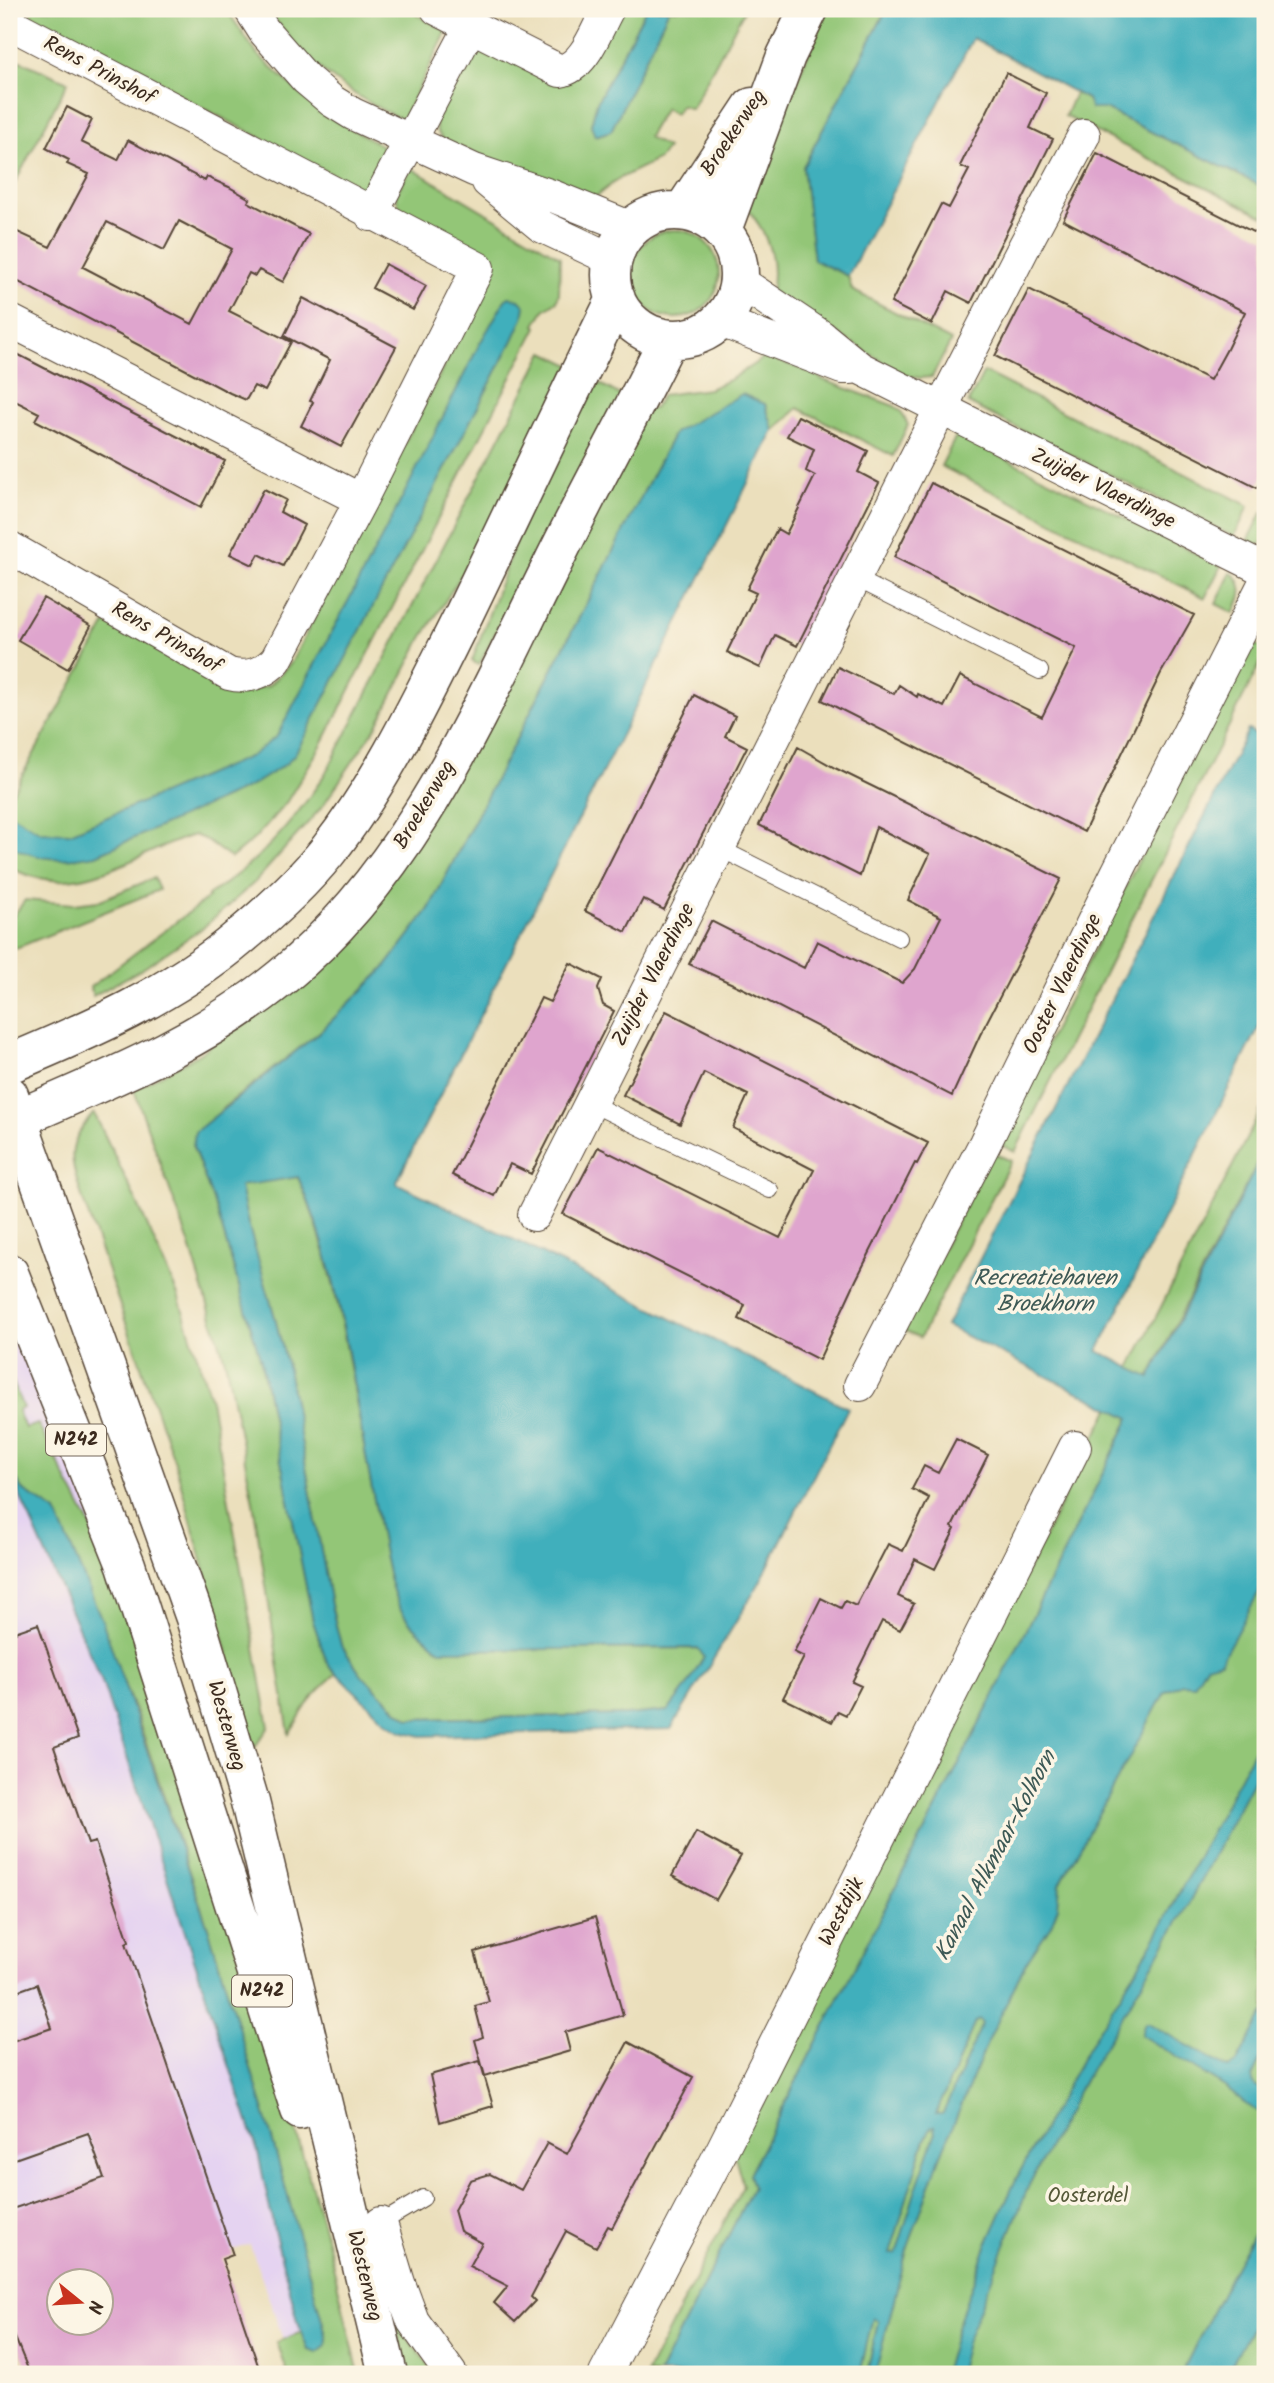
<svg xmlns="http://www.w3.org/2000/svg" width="1274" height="2383" font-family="Kalam,sans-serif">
<rect width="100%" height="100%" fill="#fcf5e5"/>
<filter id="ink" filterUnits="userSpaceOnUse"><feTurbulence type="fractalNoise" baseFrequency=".0143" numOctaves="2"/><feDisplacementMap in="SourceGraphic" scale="14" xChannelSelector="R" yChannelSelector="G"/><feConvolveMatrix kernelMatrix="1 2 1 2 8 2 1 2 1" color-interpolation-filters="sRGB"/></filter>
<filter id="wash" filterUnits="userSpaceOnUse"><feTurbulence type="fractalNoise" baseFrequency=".00686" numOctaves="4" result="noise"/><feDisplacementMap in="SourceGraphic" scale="28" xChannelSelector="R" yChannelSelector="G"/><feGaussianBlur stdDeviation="1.57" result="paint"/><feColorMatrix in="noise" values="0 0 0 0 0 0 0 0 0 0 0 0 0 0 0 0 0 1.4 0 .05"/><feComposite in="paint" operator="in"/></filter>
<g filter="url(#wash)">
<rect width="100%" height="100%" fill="#ebdfbc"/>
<path fill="#e5d3f1" d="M 9,1321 L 144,1635 L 330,2308 L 295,2374 L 250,2244 L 102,2298 L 102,2282 L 60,2282 L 59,2313 L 9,2332 Z"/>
<path fill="#93c677" stroke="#67784a" stroke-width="2" d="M 34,9 L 226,9 L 257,54 L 318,110 L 388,149 L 366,192 L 29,18 Z
M 268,9 L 407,9 L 447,31 L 403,120 C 348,95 300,60 268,9 Z
M 622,9 L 646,9 L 597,102 L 591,125 L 596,136 L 611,131 L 669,9 L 745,9 L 691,109 L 681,105 L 675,114 L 665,108 L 648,137 L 667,148 L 659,159 L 618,179 L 590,201 L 444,141 L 437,132 L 435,122 L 471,50 L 490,48 L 549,81 Z
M 827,9 L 887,9 L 803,167 L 814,260 L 848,276 L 852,290 L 951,341 L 932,377 L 920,378 L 904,375 L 771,292 C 778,259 766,229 744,205 Z
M 11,57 L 68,82 L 9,194 L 9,61 Z
M 1075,93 L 1087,99 L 1092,109 L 1105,109 L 1265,188 L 1265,217 L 1065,116 Z
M 411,168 L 560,257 L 559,293 L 557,301 L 544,310 L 535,325 L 537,327 L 322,744 L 286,803 L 255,838 L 231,858 L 204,839 L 194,835 C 130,854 78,904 9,867 L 9,799 L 109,618 L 249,690 L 268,686 L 291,663 L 482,293 L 399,208 L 396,194 Z
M631 274a44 44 0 1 1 88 0a44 44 0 1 1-88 0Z
M 544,352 L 571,365 L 488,533 L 422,638 L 376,727 L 322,807 L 255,882 L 204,927 L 144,968 L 93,996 L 90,987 L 208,898 L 208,895 C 258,864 297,819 328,769 Z
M 765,357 L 814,373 L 821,379 L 894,406 L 901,411 L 908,425 L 893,456 L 798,408 L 774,431 L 765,404 L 674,433 L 429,909 L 384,969 L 321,1031 L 223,1108 L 193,1147 L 217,1211 L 261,1361 L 313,1621 L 328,1665 L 336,1673 L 310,1700 L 289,1734 L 253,1502 L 226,1364 L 189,1243 L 134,1090 L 199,1054 L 321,963 L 643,407 L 654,409 L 662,395 L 709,389 L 731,379 Z
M 984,372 L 1249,506 L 1234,537 L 968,403 Z
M 586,376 L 626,398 L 561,504 L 479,665 L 472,661 L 526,512 Z
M 957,434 L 1221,566 L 1205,598 L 941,466 Z
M 1262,513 L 1265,515 L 1265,542 L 1258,545 L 1246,545 Z
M 1231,572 C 1247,585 1242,597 1234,613 L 1216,604 Z
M 1249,641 L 1265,649 L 1265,654 L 1015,1152 L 997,1143 Z
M 154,878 L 159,890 L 9,951 L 9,922 L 25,900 L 74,904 L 98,901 Z
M 1265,1102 L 1265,1149 L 1197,1281 L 991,1701 L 755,2162 L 749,2174 L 753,2187 L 659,2374 L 646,2374 L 743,2186 L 733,2150 Z
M 94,1113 L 135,1198 L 178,1295 L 211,1400 L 269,1727 L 254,1748 L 175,1463 L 83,1200 C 71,1160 63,1147 94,1113 Z
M 992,1152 L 1011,1161 L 920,1338 L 902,1329 Z
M 298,1177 C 343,1281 352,1394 375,1504 C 382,1537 385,1577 400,1608 C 409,1625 426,1638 440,1650 L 698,1648 L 705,1657 L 687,1686 L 668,1711 L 627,1715 L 410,1719 L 398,1711 L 362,1675 L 341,1645 L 331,1605 L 289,1374 L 274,1314 L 248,1224 L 239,1185 Z
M 9,1372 L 23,1408 L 18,1411 L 25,1428 L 38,1424 L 108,1559 L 285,2093 L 326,2236 L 359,2374 L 288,2374 L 277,2342 L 301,2332 L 308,2350 L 327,2339 L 273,2143 L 209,1931 L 137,1716 L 56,1512 L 21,1489 L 9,1461 Z
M 1265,1489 L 1265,2374 L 851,2374 L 857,2344 L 966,2018 Z
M 391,2310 L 409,2340 L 435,2374 L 409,2374 Z"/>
<path fill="#40afbc" stroke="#3e6c6d" stroke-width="2" fill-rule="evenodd" d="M 646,9 L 669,9 L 611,131 L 595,136 L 591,125 L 597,102 Z
M 887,9 L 1265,9 L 1265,188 L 1105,109 L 1091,109 L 1087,99 L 973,38 L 848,276 L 814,260 L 803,167 Z
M 509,297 L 519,300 L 525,306 L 523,318 L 513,340 L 307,732 L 295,754 L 286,764 L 249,787 L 96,855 C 65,861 37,861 9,845 L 9,813 L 41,832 L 70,833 L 251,756 L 277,736 L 393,516 L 479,345 L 505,300 Z
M 742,394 L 765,404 L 774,431 L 396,1183 L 505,1235 L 848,1408 L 760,1582 L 671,1729 L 421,1736 L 401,1731 L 387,1723 L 328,1665 L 313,1621 L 261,1361 L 217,1211 L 193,1146 L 195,1132 L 321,1031 L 384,969 L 429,909 L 674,433 ZM 298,1177 C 345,1280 352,1394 375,1504 C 382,1537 385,1577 400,1608 C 409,1625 426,1638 440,1650 L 698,1648 L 704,1657 L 687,1686 L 668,1711 L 627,1715 L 410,1719 L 398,1711 L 362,1675 L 341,1645 L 331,1605 L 289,1374 L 274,1314 L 248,1224 L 240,1186 Z
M 1248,730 L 1265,739 L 1265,1015 L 1098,1351 L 1150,1378 L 1265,1149 L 1265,1581 L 1221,1661 L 1206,1665 L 1194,1685 L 1182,1684 L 1165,1692 L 1060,1884 L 1058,1907 L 1051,1925 L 1025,1964 L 985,2048 L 940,2157 L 907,2250 L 875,2374 L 867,2374 L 878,2321 L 873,2317 L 860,2374 L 659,2374 L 753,2187 L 749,2174 L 755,2162 L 991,1701 L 1130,1418 L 946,1326 ZM 980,2020 L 982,2024 L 944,2111 L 942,2114 L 936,2114 L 975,2022 ZM 934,2126 L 935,2135 L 916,2189 L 896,2254 L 890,2254 L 924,2142 L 931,2127 Z
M 9,1461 L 21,1489 L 56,1512 L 102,1620 L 209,1931 L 269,2128 L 327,2338 L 326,2346 L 317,2353 L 308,2350 L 301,2332 L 275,2234 L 258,2152 L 101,1679 L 9,1471 Z
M 1265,1729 L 1265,1756 L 1260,1767 L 1184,1912 L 1083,2082 L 1029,2185 L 966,2343 L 958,2374 L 944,2374 L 958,2324 L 987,2244 L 1017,2177 L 1088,2048 L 1156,1937 Z
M 1265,2011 L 1265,2049 L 1252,2077 L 1254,2085 L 1265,2094 L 1265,2115 L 1244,2103 L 1225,2087 L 1141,2035 L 1145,2023 L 1148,2023 L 1228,2068 L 1236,2064 Z
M 1265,2213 L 1265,2303 L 1227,2374 L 1181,2374 L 1235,2267 Z"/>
<g id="blocks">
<path fill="#dfa5ce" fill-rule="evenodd" d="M 1006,73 L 1046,93 L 1030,128 L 1053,139 L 971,303 L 948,291 L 932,324 L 891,303 L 941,204 L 949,208 L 969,170 L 960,166 Z
M 67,107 L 92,120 L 81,142 L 118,160 L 128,140 L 205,181 L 207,177 L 229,187 L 250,199 L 248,202 L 309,234 L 283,282 L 259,270 L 255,276 L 249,273 L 229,311 L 291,342 L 265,391 L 254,386 L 246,400 L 230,393 L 9,277 L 9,228 L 50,247 L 89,174 L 67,164 L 69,160 L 46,148 ZM 179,221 L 232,249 L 192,324 L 83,267 L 107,222 L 164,250 Z
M 1097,153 L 1265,238 L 1265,472 L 1257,488 L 995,356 L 1029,289 L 1210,380 L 1227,349 L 1245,312 L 1063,220 Z
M 385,264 L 426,286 L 413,310 L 372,288 Z
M 303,298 L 396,347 L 341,447 L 301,426 L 313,402 L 310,401 L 330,360 L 284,336 Z
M 17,354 L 225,461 L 201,507 L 35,420 L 39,413 L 9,398 L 9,371 Z
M 798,416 L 868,451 L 858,472 L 879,483 L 797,646 L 775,635 L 760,668 L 727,652 L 756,593 L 747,589 L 777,529 L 786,534 L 815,476 L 806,471 L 814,449 L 787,436 Z
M 931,483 L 1194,615 L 1161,673 L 1084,832 L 822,700 L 838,667 L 894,694 L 899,685 L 917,697 L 918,694 L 944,707 L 960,676 L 1042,717 L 1076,648 L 894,557 Z
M 264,489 L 286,500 L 280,512 L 304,525 L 283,566 L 259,554 L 253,565 L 230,554 Z
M 43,598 L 91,626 L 68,669 L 18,640 Z
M 694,695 L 735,716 L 725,736 L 747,747 L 664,910 L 643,899 L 626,932 L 585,911 Z
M 798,747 L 835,768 L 1061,879 L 980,1035 L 952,1096 L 746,990 L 689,964 L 711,921 L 804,968 L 817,941 L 902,983 L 915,969 L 941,917 L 908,900 L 930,854 L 876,827 L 860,876 L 759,825 Z
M 570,963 L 602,979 L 598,989 L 603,1005 L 614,1011 L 531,1174 L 510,1164 L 494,1196 L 452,1175 L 541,998 L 550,1002 Z
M 666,1011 L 928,1143 L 917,1164 L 915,1163 L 856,1280 L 819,1360 L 739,1319 L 745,1305 L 563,1214 L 598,1147 L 780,1238 L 814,1170 L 733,1128 L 748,1095 L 704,1073 L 680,1124 L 623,1095 Z
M 956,1439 L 988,1455 L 952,1527 L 955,1529 L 935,1569 L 915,1559 L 898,1596 L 914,1604 L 900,1630 L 882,1621 L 852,1682 L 861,1686 L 846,1715 L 838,1711 L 832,1722 L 783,1698 L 803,1659 L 804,1657 L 794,1652 L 821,1598 L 841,1608 L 845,1601 L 856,1606 L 888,1544 L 903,1551 L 929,1498 L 912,1489 L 924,1466 L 938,1473 Z
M 38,1624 L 78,1738 L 54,1747 L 88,1844 L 95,1842 L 129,1941 L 126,1943 L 233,2255 L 222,2259 L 261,2374 L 30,2374 L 9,2323 L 9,2210 L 104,2178 L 88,2133 L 9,2161 L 9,2042 L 52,2028 L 37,1984 L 9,1994 L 9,1634 ZM 60,2281 L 102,2281 L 102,2323 L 60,2323 Z
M 696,1832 L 741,1856 L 716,1900 L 672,1876 Z
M 595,1917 L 623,2015 L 565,2032 L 570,2051 L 485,2076 L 475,2040 L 483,2037 L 475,2006 L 489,2002 L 475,1952 Z
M 628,2042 L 693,2077 L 612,2228 L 608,2226 L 596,2247 L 566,2231 L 531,2297 L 535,2301 L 515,2322 L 494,2303 L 508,2286 L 469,2266 L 482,2243 L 460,2231 L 454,2210 L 470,2180 L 490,2174 L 521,2190 L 547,2143 L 567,2154 Z
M 480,2061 L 493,2106 L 440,2122 L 430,2075 Z"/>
</g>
</g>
<g filter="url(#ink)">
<use href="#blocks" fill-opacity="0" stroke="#554536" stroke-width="2"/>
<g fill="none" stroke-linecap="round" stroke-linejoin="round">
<g stroke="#554536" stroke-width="18">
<path id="service" d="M 855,578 L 1040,671
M 719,848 L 899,938
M 590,1103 L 770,1190
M 381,2223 L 423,2198"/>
</g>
<g stroke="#554536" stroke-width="34">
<path id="minor" d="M 250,9 L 264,31 L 306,79 L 332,101 L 353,114 L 474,170 L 555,197 L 632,228
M 437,9 L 560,71 C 585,67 596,30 608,9
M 9,23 L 478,268 L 361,500 L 276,660 C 262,674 248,679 229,674 L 9,547
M 488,182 L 541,226 L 613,260
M 371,215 L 471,26
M 739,281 L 821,336 L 860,368 L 1265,570
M 9,320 L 361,500
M 721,321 L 842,368 L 851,368
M 534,1215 L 913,463 L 1025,245 L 1084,135
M 860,1385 L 985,1143 L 1116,875 L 1265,582
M 381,2223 L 399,2283 L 413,2321 L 451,2374
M 605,2374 L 722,2150 L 1075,1447"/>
</g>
<g stroke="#554536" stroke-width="41">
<path id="tertiary" d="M611 275a64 64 0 1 1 128 0a64 64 0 1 1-128 0Z
M 683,211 L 752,107
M 722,230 L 786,56 L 809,9
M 9,1064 C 90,1030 172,995 240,937 C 270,912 302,883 327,852 C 384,780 423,695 464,614 C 515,509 564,403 616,299
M 17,1119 C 109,1079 204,1041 282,977 C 412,871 479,711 552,565 C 589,489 631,415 668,339"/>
</g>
<g stroke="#554536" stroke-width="41">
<path id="primary" d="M 9,1095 L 195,1618 L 250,1802 L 388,2374
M 9,1273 L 126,1565 L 300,2110"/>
</g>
<use href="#service" stroke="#fff" stroke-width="16"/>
<use href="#minor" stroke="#fff" stroke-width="32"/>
<use href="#tertiary" stroke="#fff" stroke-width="38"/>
<use href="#primary" stroke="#fff" stroke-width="38"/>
</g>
</g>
<g text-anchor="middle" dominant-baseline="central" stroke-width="7" stroke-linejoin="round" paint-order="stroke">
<g fill="#fcf5e5" stroke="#75675a" stroke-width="2">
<rect x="46" y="1424.5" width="60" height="31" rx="5"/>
<rect x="232" y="1975.5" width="60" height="31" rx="5"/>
</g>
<g font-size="19" font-weight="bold" fill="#3b2a1e">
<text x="76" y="1440">N242</text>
<text x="262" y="1991">N242</text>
</g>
<g font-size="21" fill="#3b2a1e" stroke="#fcf5e5">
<text transform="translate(99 71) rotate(28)">Rens Prinshof</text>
<text transform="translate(734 133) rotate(-56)">Broekerweg</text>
<text transform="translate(1103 489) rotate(26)">Zuijder Vlaerdinge</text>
<text transform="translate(166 638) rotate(30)">Rens Prinshof</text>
<text transform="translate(425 805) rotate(-59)">Broekerweg</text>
<text transform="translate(654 975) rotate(-63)">Zuijder Vlaerdinge</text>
<text transform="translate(1063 984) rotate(-64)">Ooster Vlaerdinge</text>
<text transform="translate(226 1726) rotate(74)">Westerweg</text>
<text transform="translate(842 1912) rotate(-63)">Westdijk</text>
<text transform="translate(364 2276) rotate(76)">Westerweg</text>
</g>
<g font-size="21" fill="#555939" stroke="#fcf5e5">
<text x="1088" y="2196">Oosterdel</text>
</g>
<g font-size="23" font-style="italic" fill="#3d5955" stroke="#fcf5e5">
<text x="1045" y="1279">Recreatiehaven<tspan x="1045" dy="26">Broekhorn</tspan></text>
<text transform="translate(996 1856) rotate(-62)">Kanaal Alkmaar-Kolhorn</text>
</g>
</g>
<rect width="1274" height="2383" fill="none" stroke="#fcf5e5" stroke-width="35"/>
<g transform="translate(80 2302) rotate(108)"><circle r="33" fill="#fcf5e5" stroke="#afa495" stroke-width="2"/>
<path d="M0-5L12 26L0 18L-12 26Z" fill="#c8321e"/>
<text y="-10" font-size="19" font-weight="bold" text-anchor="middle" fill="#3b2a1e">N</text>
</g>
</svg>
